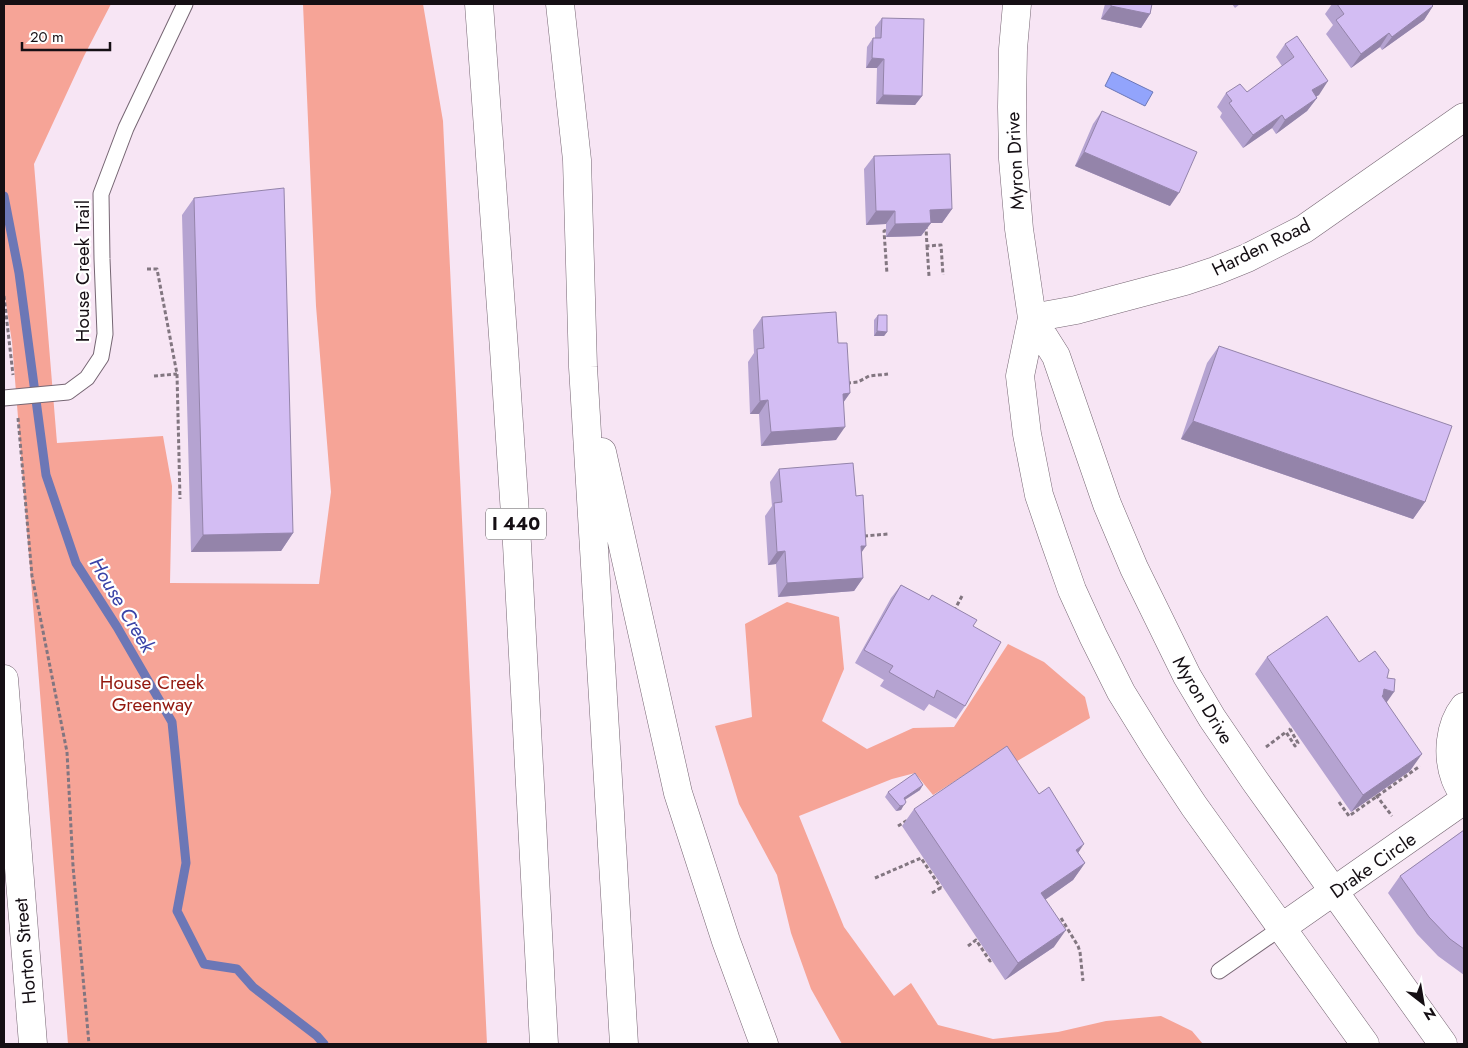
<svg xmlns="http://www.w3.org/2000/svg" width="1468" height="1048" font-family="Jost,sans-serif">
<rect width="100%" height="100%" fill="#f7e5f4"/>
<path fill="#f6a497" d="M 4,4 L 111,4 L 84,56 L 34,164 L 57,443 L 163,436 L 172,486 L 170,583 L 319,584 L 331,492 L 316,306 L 303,4 L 423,4 L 443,121 L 487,1044 L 68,1044 L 12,342 L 4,291 Z
M 787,602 L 839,617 L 844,669 L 822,721 L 867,749 L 913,728 L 954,727 L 1008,644 L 1044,662 L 1085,697 L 1090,718 L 1012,764 L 988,760 L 933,795 L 915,773 L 892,779 L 799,816 L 844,927 L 894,996 L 911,983 L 938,1025 L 993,1039 L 1058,1032 L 1106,1021 L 1161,1016 L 1192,1031 L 1203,1044 L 842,1044 L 811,989 L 791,933 L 777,875 L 739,804 L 715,726 L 752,717 L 745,624 Z"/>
<path fill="#92a4fc" stroke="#6c77b6" d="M 1112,72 L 1153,92 L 1145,106 L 1105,86 Z"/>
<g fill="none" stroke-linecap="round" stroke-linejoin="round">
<path stroke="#6c77b6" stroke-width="9" d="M 4,196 L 19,273 L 46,475 L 76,563 L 117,627 L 172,722 L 186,863 L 177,911 L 204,964 L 237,969 L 253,987 L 317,1036 L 324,1044"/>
<g stroke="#766673" stroke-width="17">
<path id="service" d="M 4,398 L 68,392 L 87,378 L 101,357 L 105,334 L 102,259 L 101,194 L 126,128 L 185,4
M 1219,971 L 1281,928"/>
</g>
<g stroke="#766673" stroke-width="29">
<path id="minor" d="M 1017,4 L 1013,49 L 1012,107 L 1013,159 L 1019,229 L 1032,318 L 1020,376 L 1027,434 L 1039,495 L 1054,539 L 1072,590 L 1093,636 L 1121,692 L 1155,747 L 1194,806 L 1365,1044
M 1032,318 L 1056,356 L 1107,504 L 1134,568 L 1187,676 L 1212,718 L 1255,781 L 1443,1044
M 1032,318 L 1076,310 L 1185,281 L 1215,271 L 1247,258 L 1304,229 L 1464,117
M 4,679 L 33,1044
M 1464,707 C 1449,726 1447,756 1455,778 C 1457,784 1461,790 1464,796
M 1281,928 L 1464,800"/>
</g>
<g stroke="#766673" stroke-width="29">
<path id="motorway" d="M 479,4 L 504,349 L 517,544 L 544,1044
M 560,4 L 577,160 L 583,367 L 624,1044
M 602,452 L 678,793 L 726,941 L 764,1044"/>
</g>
<path stroke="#827680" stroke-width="3" stroke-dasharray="4 2.5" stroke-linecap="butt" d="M 923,228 L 926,228 L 927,246 L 941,245 L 943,275
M 886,230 L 884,231 L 887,274
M 927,246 L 929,276
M 147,269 L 157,269 L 177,374 L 180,499
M 4,296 L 13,375
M 154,376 L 177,374
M 847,383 L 858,382 L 869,376 L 888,374
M 18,418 L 32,576 L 67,752 L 73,866 L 89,1044
M 864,536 L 888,534
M 954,611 L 962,596
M 1266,747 L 1286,732 L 1295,746 L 1298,743 L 1290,729 L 1292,727
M 1376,795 L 1392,816
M 1339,802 L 1349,816 L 1420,766
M 898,826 L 908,820
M 875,878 L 921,858 L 941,888
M 932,893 L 942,887
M 1056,922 L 1061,918 L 1078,946 L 1080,952 L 1083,981
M 968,946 L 976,940 L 990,961 L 992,960"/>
<use href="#service" stroke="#fff" stroke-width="15"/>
<use href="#minor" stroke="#fff" stroke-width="28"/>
<use href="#motorway" stroke="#fff" stroke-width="28"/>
</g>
<path fill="#b5a3d1" d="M 1105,4 L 1152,4 L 1150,14 L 1141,28 L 1101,19 Z
M 1232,4 L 1240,4 L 1235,8 Z
M 1332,4 L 1356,4 L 1357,5 L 1433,6 L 1424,20 L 1382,50 L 1380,47 L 1351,68 L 1326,34 L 1333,25 L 1325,14 Z
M 882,18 L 922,96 L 915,105 L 876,104 L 877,68 L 866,68 L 867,47 L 873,38 L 875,38 L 875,27 Z
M 1285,44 L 1319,95 L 1316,96 L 1317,98 L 1307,111 L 1276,134 L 1272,128 L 1243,148 L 1220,117 L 1222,113 L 1217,107 L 1226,93 L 1247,92 L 1282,66 L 1276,57 Z
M 1102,111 L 1170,206 L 1075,166 L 1093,124 Z
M 874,156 L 952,209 L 942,223 L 931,223 L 921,236 L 886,237 L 886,224 L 866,225 L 864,169 Z
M 194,198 L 293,533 L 281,551 L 191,552 L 182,215 Z
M 878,315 L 887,332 L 884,336 L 874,336 L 874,320 Z
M 762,317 L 838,343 L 850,393 L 843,403 L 836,440 L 761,446 L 759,414 L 750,414 L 748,362 L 754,353 L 753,330 Z
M 1219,346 L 1425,502 L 1413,519 L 1181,439 L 1207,363 Z
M 779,469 L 861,553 L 863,578 L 854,591 L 778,597 L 776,564 L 768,565 L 765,516 L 772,506 L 770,482 Z
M 901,585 L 928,600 L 932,595 L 973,626 L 965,706 L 956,719 L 929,704 L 924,711 L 880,686 L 884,680 L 855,663 L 891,598 Z
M 1267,657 L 1359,662 L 1387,678 L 1387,702 L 1410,771 L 1351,812 L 1255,674 Z
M 920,790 L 905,800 L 901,810 L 896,811 L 885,797 L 888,792 Z
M 1039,794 L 1085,863 L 1073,880 L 1045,900 L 1054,947 L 1005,980 L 902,826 L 914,809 Z
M 1464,830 L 1464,975 L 1438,956 L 1417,934 L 1388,893 L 1400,876 Z"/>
<path fill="#9484aa" d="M 1111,6 L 1150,14 L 1141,28 L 1101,19 Z
M 1433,6 L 1424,20 L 1382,50 L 1392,37 Z
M 1389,33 L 1380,47 L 1351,68 L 1361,54 Z
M 872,58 L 884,59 L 877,68 L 866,68 Z
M 1328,81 L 1319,95 L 1303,104 L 1312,90 Z
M 883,95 L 922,96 L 915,105 L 876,104 Z
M 1317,98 L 1307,111 L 1276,134 L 1285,120 Z
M 1282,115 L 1272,128 L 1243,148 L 1253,135 Z
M 1084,152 L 1179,193 L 1170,206 L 1075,166 Z
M 952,209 L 942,223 L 921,223 L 930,210 Z
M 876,211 L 895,211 L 886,224 L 866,225 Z
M 931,223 L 921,236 L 886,237 L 895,224 Z
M 877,331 L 887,332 L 884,336 L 874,336 Z
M 850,393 L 840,407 L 843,394 Z
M 768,400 L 759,414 L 750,414 L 760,401 Z
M 1193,421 L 1425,502 L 1413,519 L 1181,439 Z
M 845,427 L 836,440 L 761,446 L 771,432 Z
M 293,533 L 281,551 L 191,552 L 203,535 Z
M 861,546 L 866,546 L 857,559 Z
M 785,551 L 776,564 L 768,565 L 777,552 Z
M 863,578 L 854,591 L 778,597 L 787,583 Z
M 1384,689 L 1394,692 L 1382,709 L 1372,707 Z
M 1422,754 L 1410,771 L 1351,812 L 1363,795 Z
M 923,785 L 920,790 L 901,802 L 904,798 Z
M 904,805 L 901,810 L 896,811 L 900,806 Z
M 1084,844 L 1072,862 L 1076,850 Z
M 1085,863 L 1073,880 L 1029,911 L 1041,893 Z
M 1066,930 L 1054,947 L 1005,980 L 1018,963 Z"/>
<path fill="#d3bdf3" stroke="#9484aa" d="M 1111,4 L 1152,4 L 1150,14 L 1111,6 Z
M 1337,4 L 1356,4 L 1357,5 L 1358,4 L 1431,4 L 1433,6 L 1392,37 L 1389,33 L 1361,54 L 1336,20 L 1344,14 Z
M 882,18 L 924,19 L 922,96 L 883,95 L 884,59 L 872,58 L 873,38 L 881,38 Z
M 1297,36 L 1328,81 L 1312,90 L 1317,98 L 1285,120 L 1282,115 L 1253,135 L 1229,103 L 1232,101 L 1226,93 L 1240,84 L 1247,92 L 1294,57 L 1285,44 Z
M 1102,111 L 1197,152 L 1179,193 L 1084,152 Z
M 950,154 L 952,209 L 930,210 L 931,223 L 895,224 L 895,211 L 876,211 L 874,156 Z
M 284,188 L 293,533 L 203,535 L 194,198 Z
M 836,312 L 838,343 L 847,343 L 850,393 L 843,394 L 845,427 L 771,432 L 768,400 L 760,401 L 757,349 L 764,348 L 762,317 Z
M 878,315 L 887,315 L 887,332 L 877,331 Z
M 1219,346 L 1452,426 L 1425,502 L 1193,421 Z
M 853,463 L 856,496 L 863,495 L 866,546 L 861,546 L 863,578 L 787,583 L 785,551 L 777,552 L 774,503 L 782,502 L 779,469 Z
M 901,585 L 929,600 L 932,595 L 977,620 L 973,626 L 1001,642 L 965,706 L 937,690 L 934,698 L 889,672 L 893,666 L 864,650 Z
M 1327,616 L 1359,662 L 1375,651 L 1389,670 L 1387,678 L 1395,679 L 1394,692 L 1384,689 L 1383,695 L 1382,696 L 1422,754 L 1363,795 L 1267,657 Z
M 1007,746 L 1039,794 L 1049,787 L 1084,844 L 1076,850 L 1085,863 L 1041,893 L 1066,930 L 1018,963 L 914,809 Z
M 915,773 L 923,785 L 904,798 L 906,802 L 904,805 L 900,806 L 888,792 Z
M 1464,830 L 1464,949 L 1450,939 L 1429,917 L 1400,876 Z"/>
<g text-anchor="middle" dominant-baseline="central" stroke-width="4.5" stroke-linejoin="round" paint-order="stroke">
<rect fill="#fff" stroke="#5b575a" stroke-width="1" x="486" y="508.5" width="60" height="31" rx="4"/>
<g font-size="18" font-weight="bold" fill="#150f14">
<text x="516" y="524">I 440</text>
</g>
<g font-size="19" fill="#150f14" stroke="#fff">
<text transform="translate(1015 161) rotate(-93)">Myron Drive</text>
<text transform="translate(1261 247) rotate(-26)">Harden Road</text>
<text transform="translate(82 271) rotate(-90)">House Creek Trail</text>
<text transform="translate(1203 700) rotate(59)">Myron Drive</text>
<text transform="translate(1373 865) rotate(-35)">Drake Circle</text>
<text transform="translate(25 951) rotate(-95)">Horton Street</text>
</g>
<g font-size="19" fill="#93180f" stroke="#fff">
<text x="152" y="682">House Creek<tspan x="152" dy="22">Greenway</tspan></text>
</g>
<g font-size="20" font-style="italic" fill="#3b44a8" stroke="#fff">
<text transform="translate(122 605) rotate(59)">House Creek</text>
</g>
</g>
<rect width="1468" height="1048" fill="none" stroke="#150f14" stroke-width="10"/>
<g transform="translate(1423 1003) rotate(149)" stroke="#ffffff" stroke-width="4" paint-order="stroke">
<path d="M0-4L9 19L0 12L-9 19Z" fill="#150f14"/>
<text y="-8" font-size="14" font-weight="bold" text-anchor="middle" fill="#150f14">N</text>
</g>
<path d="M22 42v8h88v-8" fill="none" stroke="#150f14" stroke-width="2.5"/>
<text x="30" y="42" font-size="15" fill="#150f14" stroke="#ffffff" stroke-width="4" paint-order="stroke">20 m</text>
</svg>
